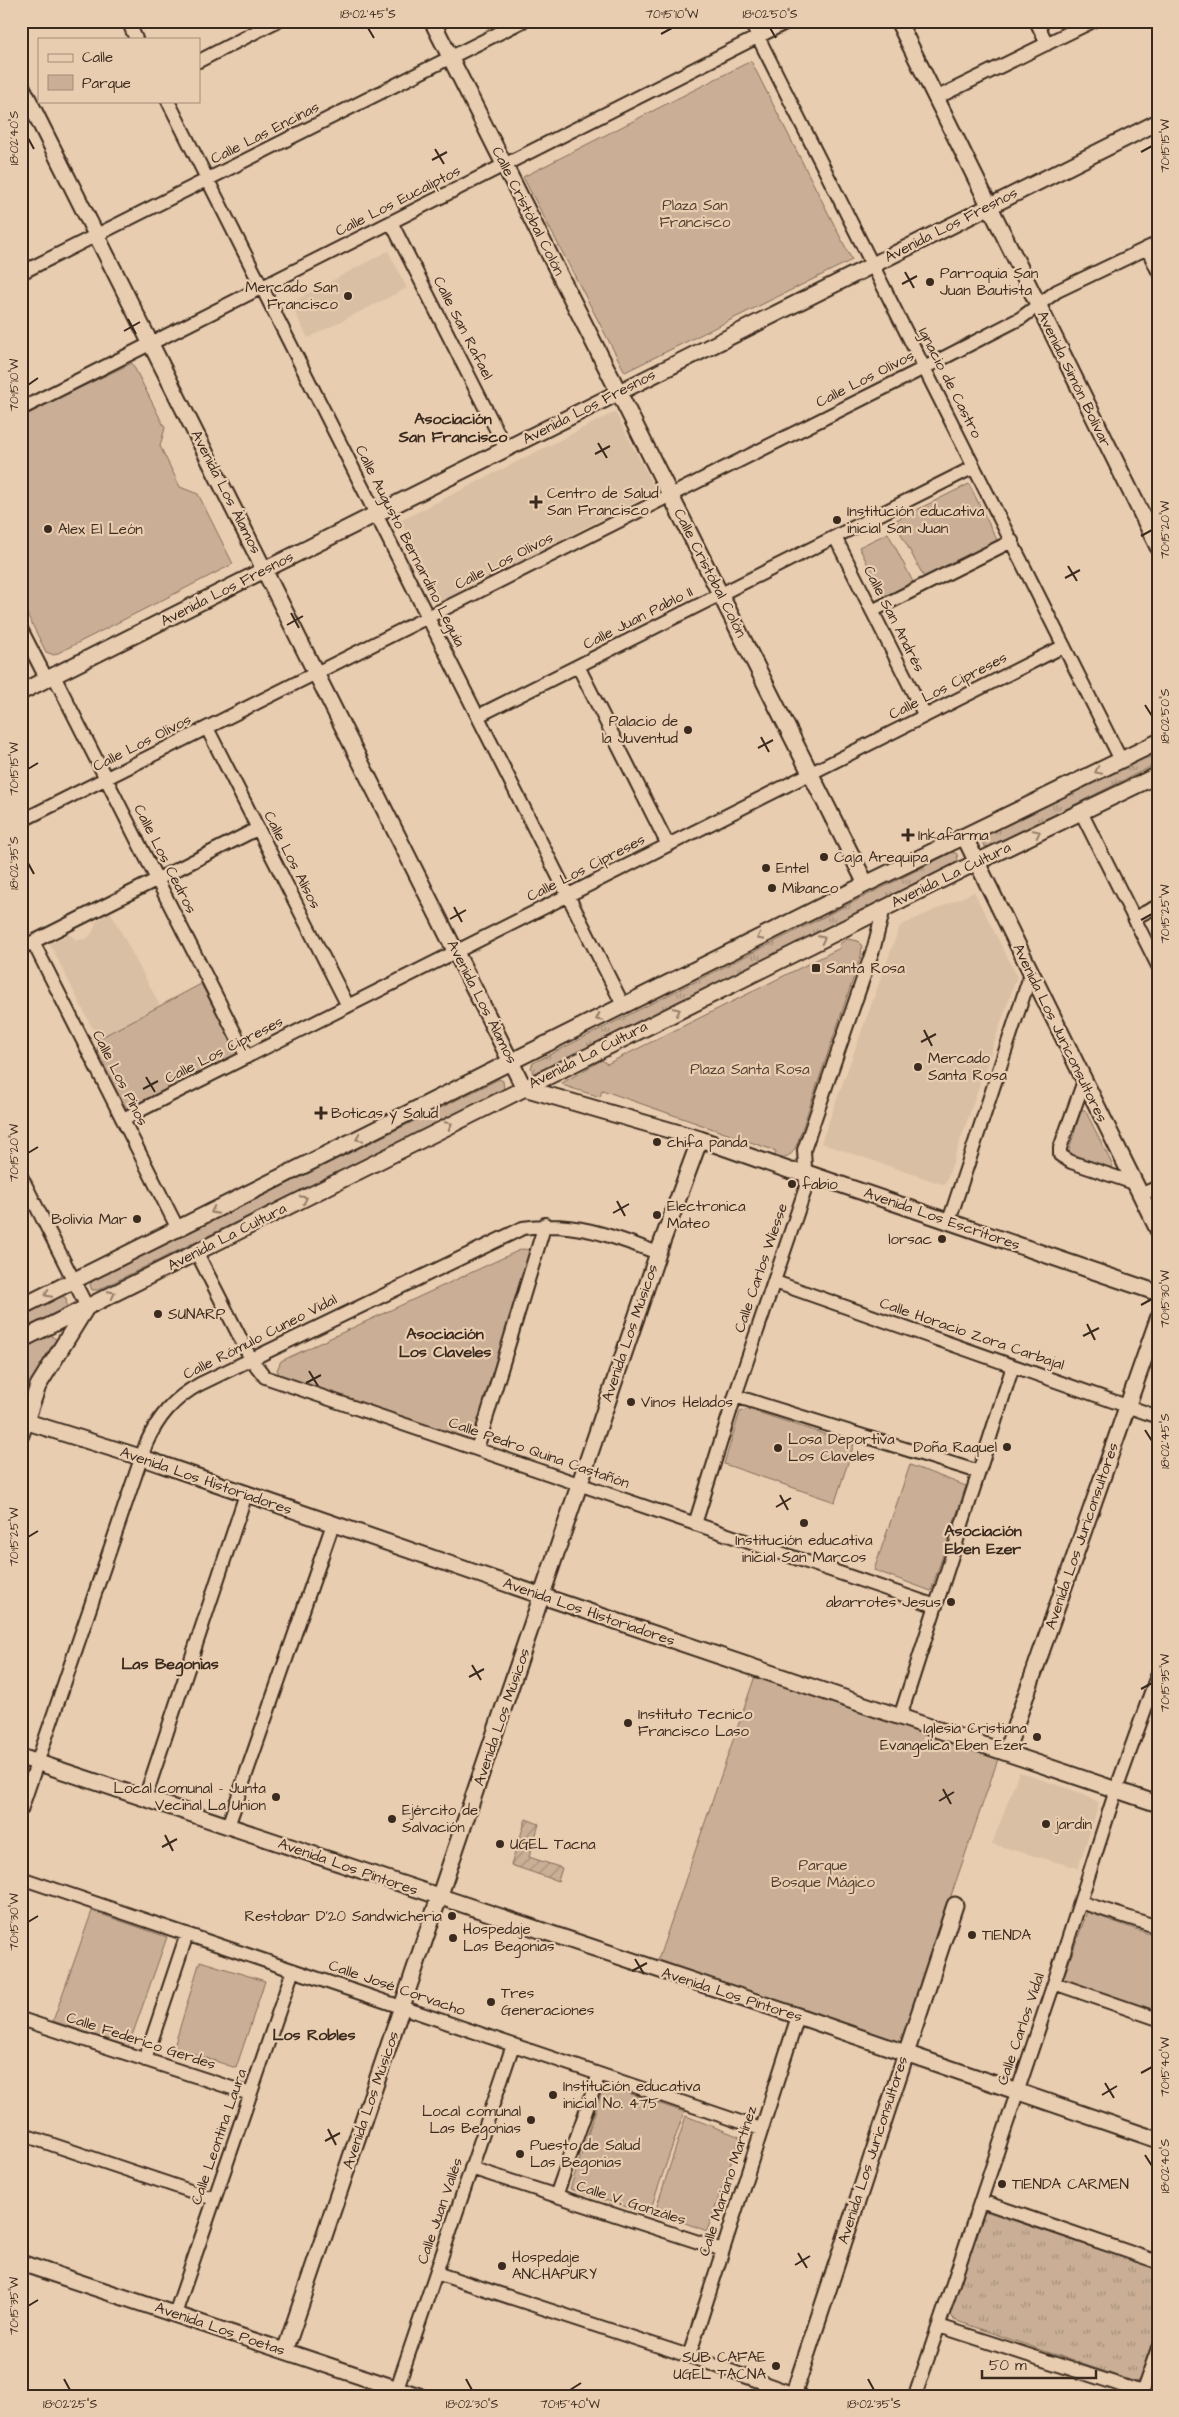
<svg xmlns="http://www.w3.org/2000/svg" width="1179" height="2417" font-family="'Architects Daughter',sans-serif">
<defs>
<pattern id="grass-tufts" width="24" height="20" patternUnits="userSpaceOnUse" patternTransform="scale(1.25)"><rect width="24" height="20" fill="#caaf96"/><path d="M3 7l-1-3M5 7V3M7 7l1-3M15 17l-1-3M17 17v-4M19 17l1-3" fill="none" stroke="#a58f7a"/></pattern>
<pattern id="garden-furrows" width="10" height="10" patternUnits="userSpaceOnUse" patternTransform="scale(1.25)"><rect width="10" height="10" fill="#caaf96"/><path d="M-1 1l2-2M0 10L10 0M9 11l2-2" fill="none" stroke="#a58f7a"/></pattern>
</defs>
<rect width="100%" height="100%" fill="#e9cdb0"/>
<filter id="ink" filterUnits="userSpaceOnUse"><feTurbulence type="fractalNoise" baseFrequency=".02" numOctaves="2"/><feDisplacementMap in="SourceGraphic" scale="10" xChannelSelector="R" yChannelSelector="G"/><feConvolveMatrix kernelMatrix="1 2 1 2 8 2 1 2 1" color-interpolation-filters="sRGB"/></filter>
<g filter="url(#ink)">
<path fill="#d9bfa3" d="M 388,251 L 407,288 L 308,338 L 290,303 Z
M 615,412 L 656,491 L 441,602 L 400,521 Z
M 974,892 L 1017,976 L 945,1185 L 821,1143 L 900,926 Z
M 110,911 L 160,1006 L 98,1039 L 50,944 L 69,934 L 76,940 L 86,939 L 93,932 L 96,922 Z
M 1019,1772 L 1084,1794 L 1099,1804 L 1078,1868 L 992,1844 Z"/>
<path fill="url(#grass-tufts)" stroke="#826c5a" d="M 1158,750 L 1158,763 L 990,847 L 984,846 L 982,842 L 984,836 Z
M 953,852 L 957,854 L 958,862 L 538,1074 L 533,1073 L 531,1068 L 533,1063 Z
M 988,2212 L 1158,2269 L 1158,2332 L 1142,2378 L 1135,2382 L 954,2320 L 950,2313 L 982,2214 Z"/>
<path fill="#caaf96" stroke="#826c5a" d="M 751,61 L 852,260 L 625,372 L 523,177 Z
M 132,363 L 165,428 L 160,446 L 180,487 L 198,494 L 233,564 L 54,655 L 46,652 L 21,602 L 21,416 Z
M 969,484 L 998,542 L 925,579 L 894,521 Z
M 888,533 L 913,582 L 884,597 L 859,547 Z
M 847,939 L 858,941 L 862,946 L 861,956 L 797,1144 C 793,1156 786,1158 774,1158 L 776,1151 L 602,1090 L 600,1097 L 565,1086 L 562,1083 L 602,1060 L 607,1064 L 840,948 L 839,944 Z
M 201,984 L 238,1053 L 237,1058 L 133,1108 L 126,1107 C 115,1092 93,1056 98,1039 Z
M 499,1079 L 503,1081 L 504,1090 L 98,1290 L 92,1290 L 90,1285 L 93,1280 Z
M 1081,1110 L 1085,1110 L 1113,1166 L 1111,1169 L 1070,1154 L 1069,1150 Z
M 522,1249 L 531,1250 L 478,1440 L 467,1444 L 281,1379 L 277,1370 L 281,1361 Z
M 62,1296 L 66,1298 L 67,1307 L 21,1330 L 21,1317 Z
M 50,1335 L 57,1340 L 25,1402 L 21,1403 L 21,1348 Z
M 748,1409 L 854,1444 L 835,1502 L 724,1464 L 740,1412 Z
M 910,1465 L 966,1486 L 931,1591 L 874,1570 Z
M 755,1676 L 998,1759 L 900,2044 L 658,1960 Z
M 92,1911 L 167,1937 L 128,2047 L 53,2021 Z
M 1087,1912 L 1158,1937 L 1158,2013 L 1063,1979 Z
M 200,1961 L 265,1981 L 236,2068 L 174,2047 Z
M 604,2085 L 684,2112 L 649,2214 L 570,2189 Z
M 686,2116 L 740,2137 L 707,2231 L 655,2212 Z"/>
<path fill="url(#garden-furrows)" stroke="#826c5a" d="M 526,1819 L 539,1824 L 529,1857 L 562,1868 L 558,1881 L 511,1865 Z"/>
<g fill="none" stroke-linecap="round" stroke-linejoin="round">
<g stroke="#3b2a1e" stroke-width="16">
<path id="minor" d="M 128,21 L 136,39
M 750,21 L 1121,760
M 1036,21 L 1047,44
M 199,61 L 277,21
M 936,98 L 1093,21
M 168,101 L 623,1005
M 391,222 L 506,449
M 1147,248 L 1158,271
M 21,273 L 523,21
M 21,409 L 789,21
M 835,537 L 925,716
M 872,611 L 1012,541
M 21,629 L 47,680
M 578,666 L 668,845
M 54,676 L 247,1057
M 478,716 L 974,467
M 207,728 L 348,1006
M 1081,812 L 1158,966
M 21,821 L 924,368 L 1021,318 L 1057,291 L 1158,243
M 1134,918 L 1158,906
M 33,942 L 178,1229
M 21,948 L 257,829
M 1084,1081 L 1060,1148 L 1060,1155 L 1071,1162 L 1134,1183
M 123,1119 L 1064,646
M 21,1176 L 87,1307
M 1140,1195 L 1158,1187
M 949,1221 L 1031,973
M 197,1253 L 251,1359 L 265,1377 L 936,1606
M 775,1282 L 1158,1417
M 735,1396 L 979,1472
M 477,1449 L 545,1224
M 695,1524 L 735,1396 L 806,1187 L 804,1150 L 874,947 L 884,908
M 900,1717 L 1013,1366
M 145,1798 L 246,1494
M 21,1810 L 146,1444 C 158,1417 174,1398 200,1384 L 523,1228 C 572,1220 613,1236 658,1253
M 228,1826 L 333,1524
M 21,1878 L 761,2129
M 1080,1902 L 1158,1927
M 1054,1983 L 1158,2019
M 21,2019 L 250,2094
M 145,2060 L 187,1934
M 21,2134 L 214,2199
M 471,2168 L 723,2250
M 556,2196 L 599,2074
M 981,2201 L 1158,2262
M 436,2273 L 689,2356 L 800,2396
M 175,2314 L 293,1970
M 939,2326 L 1142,2392
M 689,2356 L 798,2016
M 397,2388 L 513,2045
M 915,2396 L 1054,1983 L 1116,1790 L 1158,1673
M 1141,2396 L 1158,2348"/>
</g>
<g stroke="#3b2a1e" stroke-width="19">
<path id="tertiary" d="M 432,21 L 866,884
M 898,21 L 1158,547
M 21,85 L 524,1088
M 21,692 L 1158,122
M 964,836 L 1158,1230
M 524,1088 L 700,1139 L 791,1171 L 804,1172 L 1158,1293
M 21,1307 L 866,884 L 1158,742
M 21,1340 L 977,862 L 1158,775
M 21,1420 L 143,1458 L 542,1596 L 1158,1804
M 21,1435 L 38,1386 L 86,1308
M 1006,1752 L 1158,1319
M 21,1757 L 798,2016 L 1158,2140
M 21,2263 L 419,2396
M 285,2351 L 658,1253 L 700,1139
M 793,2396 L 955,1905"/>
</g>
<use href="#minor" stroke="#e9cdb0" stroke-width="12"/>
<use href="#tertiary" stroke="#e9cdb0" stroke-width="15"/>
</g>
<defs><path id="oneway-chevron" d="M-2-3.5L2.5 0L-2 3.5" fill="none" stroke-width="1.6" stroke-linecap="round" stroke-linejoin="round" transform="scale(1.25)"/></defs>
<g stroke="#927c67">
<use href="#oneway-chevron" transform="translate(1098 771) rotate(154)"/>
<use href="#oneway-chevron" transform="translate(1037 833) rotate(-26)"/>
<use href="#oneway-chevron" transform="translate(760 937) rotate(153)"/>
<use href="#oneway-chevron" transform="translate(822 939) rotate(-26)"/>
<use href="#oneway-chevron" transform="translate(677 1011) rotate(-26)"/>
<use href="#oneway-chevron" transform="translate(599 1018) rotate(153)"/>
<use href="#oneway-chevron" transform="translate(449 1125) rotate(-27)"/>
<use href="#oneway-chevron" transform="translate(359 1138) rotate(153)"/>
<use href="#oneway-chevron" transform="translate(304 1199) rotate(-27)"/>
<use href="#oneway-chevron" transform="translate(214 1211) rotate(153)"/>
<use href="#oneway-chevron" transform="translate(48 1294) rotate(153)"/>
<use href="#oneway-chevron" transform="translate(112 1294) rotate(-27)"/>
</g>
</g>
<path fill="none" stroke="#3b2a1e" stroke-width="2" d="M 368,28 L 374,38M 770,28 L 776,38M 661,34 L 672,28M 28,138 L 34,149M 435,149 L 444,164M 1141,152 L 1152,146M 432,160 L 447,152M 905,272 L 914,288M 902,284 L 917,276M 128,319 L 136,334M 124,331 L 140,322M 28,385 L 38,378M 598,443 L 607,458M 595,454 L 610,446M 1141,536 L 1152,530M 1068,566 L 1077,581M 1065,578 L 1080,570M 291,613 L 299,628M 287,625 L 303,616M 1145,705 L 1152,716M 761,737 L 769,752M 758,748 L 773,740M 28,769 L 38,763M 28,863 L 34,874M 454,907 L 462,922M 450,919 L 466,910M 1141,920 L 1152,914M 924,1030 L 932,1046M 921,1042 L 936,1034M 146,1077 L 155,1092M 143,1089 L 158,1081M 28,1153 L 38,1147M 617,1201 L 625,1216M 613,1213 L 629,1204M 1141,1305 L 1152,1299M 1087,1324 L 1095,1340M 1083,1336 L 1099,1328M 309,1371 L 318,1386M 306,1383 L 321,1375M 1145,1430 L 1152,1441M 780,1495 L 788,1510M 776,1507 L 791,1498M 28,1537 L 38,1531M 472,1665 L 481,1680M 469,1677 L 484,1669M 1141,1689 L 1152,1683M 943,1789 L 951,1804M 939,1801 L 954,1792M 165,1835 L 173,1851M 162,1847 L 177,1839M 28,1922 L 38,1916M 635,1959 L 644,1974M 632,1971 L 647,1963M 1141,2073 L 1152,2067M 1105,2083 L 1114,2098M 1102,2095 L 1117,2086M 328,2129 L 336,2145M 325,2141 L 340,2133M 1145,2155 L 1152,2166M 798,2253 L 807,2268M 795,2265 L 810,2256M 28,2306 L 38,2300M 64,2379 L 70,2390M 466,2379 L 472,2390M 868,2379 L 874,2390M 570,2390 L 581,2383"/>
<g fill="#3b2a1e" stroke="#e9cdb0" stroke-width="2">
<circle cx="930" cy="282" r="5"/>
<circle cx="348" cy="296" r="5"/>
<path d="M533.5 494.5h5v5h5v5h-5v5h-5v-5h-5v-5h5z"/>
<circle cx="837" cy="520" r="5"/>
<circle cx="48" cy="529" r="5"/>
<circle cx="688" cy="730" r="5"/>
<path d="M905.5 827.5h5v5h5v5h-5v5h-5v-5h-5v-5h5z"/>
<circle cx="824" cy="857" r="5"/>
<circle cx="766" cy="868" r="5"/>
<circle cx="772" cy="888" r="5"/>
<rect x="811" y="963" width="10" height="10" rx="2.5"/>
<circle cx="918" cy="1067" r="5"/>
<path d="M318.5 1105.5h5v5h5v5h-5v5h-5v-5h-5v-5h5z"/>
<circle cx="657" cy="1142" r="5"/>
<circle cx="792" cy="1184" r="5"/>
<circle cx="657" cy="1215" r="5"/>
<circle cx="137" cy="1219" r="5"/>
<circle cx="942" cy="1239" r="5"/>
<circle cx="158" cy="1314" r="5"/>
<circle cx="631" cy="1402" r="5"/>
<circle cx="1007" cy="1447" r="5"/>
<circle cx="778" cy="1448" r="5"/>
<circle cx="804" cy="1523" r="5"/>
<circle cx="951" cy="1602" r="5"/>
<circle cx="628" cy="1723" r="5"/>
<circle cx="1037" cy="1737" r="5"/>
<circle cx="276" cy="1797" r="5"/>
<circle cx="392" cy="1819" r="5"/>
<circle cx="1046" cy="1824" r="5"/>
<circle cx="500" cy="1844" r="5"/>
<circle cx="452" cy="1916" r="5"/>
<circle cx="972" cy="1935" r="5"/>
<circle cx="453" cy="1938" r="5"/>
<circle cx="491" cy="2002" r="5"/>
<circle cx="553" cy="2095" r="5"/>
<circle cx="531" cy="2120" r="5"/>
<circle cx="520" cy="2154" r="5"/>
<circle cx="1002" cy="2184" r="5"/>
<circle cx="502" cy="2266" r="5"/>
<circle cx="776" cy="2366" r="5"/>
</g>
<g text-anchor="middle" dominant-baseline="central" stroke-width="4.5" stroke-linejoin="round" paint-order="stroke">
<g font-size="15" fill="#3b2a1e" stroke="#e9cdb0">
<text transform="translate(265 133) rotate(-27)">Calle Las Encinas</text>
<text transform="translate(398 201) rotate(-27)">Calle Los Eucaliptos</text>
<text transform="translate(528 211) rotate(63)">Calle Cristóbal Colón</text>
<text transform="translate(951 225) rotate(-27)">Avenida Los Fresnos</text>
<text transform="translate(463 328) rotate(63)">Calle San Rafael</text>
<text transform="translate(865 379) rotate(-27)">Calle Los Olivos</text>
<text transform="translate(1074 379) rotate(64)">Avenida Simón Bolívar</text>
<text transform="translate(950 383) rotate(63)">Ignacio de Castro</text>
<text transform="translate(589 407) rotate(-27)">Avenida Los Fresnos</text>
<text transform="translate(226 492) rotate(63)">Avenida Los Álamos</text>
<text transform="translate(410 546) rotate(63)">Calle Augusto Bernardino Leguía</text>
<text transform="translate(504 561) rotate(-27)">Calle Los Olivos</text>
<text transform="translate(710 573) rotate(63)">Calle Cristóbal Colón</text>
<text transform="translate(227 589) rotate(-27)">Avenida Los Fresnos</text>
<text transform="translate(638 618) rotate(-27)">Calle Juan Pablo II</text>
<text transform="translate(894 619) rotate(63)">Calle San Andrés</text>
<text transform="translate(948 686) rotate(-27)">Calle Los Cipreses</text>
<text transform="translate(142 743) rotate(-27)">Calle Los Olivos</text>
<text transform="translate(165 859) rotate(63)">Calle Los Cedros</text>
<text transform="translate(292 860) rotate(63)">Calle Los Alisos</text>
<text transform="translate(586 868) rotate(-27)">Calle Los Cipreses</text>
<text transform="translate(951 875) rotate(-26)">Avenida La Cultura</text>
<text transform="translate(482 1002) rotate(63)">Avenida Los Álamos</text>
<text transform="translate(1060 1033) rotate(64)">Avenida Los Juriconsultores</text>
<text transform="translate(224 1050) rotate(-27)">Calle Los Cipreses</text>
<text transform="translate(588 1055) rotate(-27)">Avenida La Cultura</text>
<text transform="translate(120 1078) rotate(63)">Calle Los Pinos</text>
<text transform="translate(942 1219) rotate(19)">Avenida Los Escritores</text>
<text transform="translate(227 1237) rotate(-27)">Avenida La Cultura</text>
<text transform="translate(761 1268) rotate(-71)">Calle Carlos Wiesse</text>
<text transform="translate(630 1333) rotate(-71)">Avenida Los Músicos</text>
<text transform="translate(972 1334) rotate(19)">Calle Horacio Zora Carbajal</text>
<text transform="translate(260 1337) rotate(-27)">Calle Rómulo Cuneo Vidal</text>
<text transform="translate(539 1453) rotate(19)">Calle Pedro Quina Castañón</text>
<text transform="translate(206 1481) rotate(19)">Avenida Los Historiadores</text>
<text transform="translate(1082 1536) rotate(-71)">Avenida Los Juriconsultores</text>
<text transform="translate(589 1612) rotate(19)">Avenida Los Historiadores</text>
<text transform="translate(502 1717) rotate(-71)">Avenida Los Músicos</text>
<text transform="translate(348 1867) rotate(19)">Avenida Los Pintores</text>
<text transform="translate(397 1988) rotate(19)">Calle José Corvacho</text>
<text transform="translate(732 1995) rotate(18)">Avenida Los Pintores</text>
<text transform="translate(1021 2029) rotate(-71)">Calle Carlos Vidal</text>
<text transform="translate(141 2041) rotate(18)">Calle Federico Gerdes</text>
<text transform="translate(371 2100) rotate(-71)">Avenida Los Músicos</text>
<text transform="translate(219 2137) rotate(-71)">Calle Leontina Laura</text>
<text transform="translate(873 2150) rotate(-72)">Avenida Los Juriconsultores</text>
<text transform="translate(728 2181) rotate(-72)">Calle Mariano Martínez</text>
<text transform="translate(631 2203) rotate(18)">Calle V. Gonzáles</text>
<text transform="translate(440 2211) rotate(-71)">Calle Juan Vallés</text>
<text transform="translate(220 2329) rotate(19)">Avenida Los Poetas</text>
</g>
<g font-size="15" fill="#503e30" stroke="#e9cdb0">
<text x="695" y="205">Plaza San<tspan x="695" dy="17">Francisco</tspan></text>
<text x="750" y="1069">Plaza Santa Rosa</text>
<text x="823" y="1865">Parque<tspan x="823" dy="17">Bosque Mágico</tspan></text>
</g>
<g font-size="15" fill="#3b2a1e" stroke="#e9cdb0" text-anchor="start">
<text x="940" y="273">Parroquia San<tspan x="940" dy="17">Juan Bautista</tspan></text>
<text x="338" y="287" text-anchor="end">Mercado San<tspan x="338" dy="17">Francisco</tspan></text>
<text x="547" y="493">Centro de Salud<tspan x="547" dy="17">San Francisco</tspan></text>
<text x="847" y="511">Institución educativa<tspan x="847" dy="17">inicial San Juan</tspan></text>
<text x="58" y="529">Alex El León</text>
<text x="678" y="721" text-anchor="end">Palacio de<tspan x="678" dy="17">la Juventud</tspan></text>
<text x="918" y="835">Inkafarma</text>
<text x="834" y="857">Caja Arequipa</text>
<text x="776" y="868">Entel</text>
<text x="782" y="888">Mibanco</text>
<text x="826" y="968">Santa Rosa</text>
<text x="928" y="1058">Mercado<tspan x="928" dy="17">Santa Rosa</tspan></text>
<text x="331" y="1113">Boticas y Salud</text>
<text x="667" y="1142">chifa panda</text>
<text x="802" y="1184">fabio</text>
<text x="667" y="1206">Electronica<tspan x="667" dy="17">Mateo</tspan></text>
<text x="127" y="1219" text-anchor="end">Bolivia Mar</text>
<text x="932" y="1239" text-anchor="end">lorsac</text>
<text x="168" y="1314">SUNARP</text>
<text x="641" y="1402">Vinos Helados</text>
<text x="788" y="1439">Losa Deportiva<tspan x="788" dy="17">Los Claveles</tspan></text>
<text x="997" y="1447" text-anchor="end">Doña Raquel</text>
<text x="804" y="1540" text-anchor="middle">Institución educativa<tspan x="804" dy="17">inicial San Marcos</tspan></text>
<text x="941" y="1602" text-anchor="end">abarrotes Jesus</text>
<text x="638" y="1714">Instituto Tecnico<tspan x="638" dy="17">Francisco Laso</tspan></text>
<text x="1027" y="1728" text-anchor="end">Iglesia Cristiana<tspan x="1027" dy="17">Evangelica Eben Ezer</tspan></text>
<text x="266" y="1788" text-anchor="end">Local comunal - Junta<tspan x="266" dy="17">Vecinal La Union</tspan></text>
<text x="402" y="1810">Ejército de<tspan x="402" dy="17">Salvación</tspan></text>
<text x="1056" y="1824">jardin</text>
<text x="510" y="1844">UGEL Tacna</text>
<text x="442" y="1916" text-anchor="end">Restobar D'20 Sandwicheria</text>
<text x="463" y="1929">Hospedaje<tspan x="463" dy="17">Las Begonias</tspan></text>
<text x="982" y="1935">TIENDA</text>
<text x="501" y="1993">Tres<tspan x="501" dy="17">Generaciones</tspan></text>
<text x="563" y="2086">Institución educativa<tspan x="563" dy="17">inicial No. 475</tspan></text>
<text x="521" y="2111" text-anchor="end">Local comunal<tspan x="521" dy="17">Las Begonias</tspan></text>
<text x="530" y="2145">Puesto de Salud<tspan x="530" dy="17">Las Begonias</tspan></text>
<text x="1012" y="2184">TIENDA CARMEN</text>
<text x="512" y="2257">Hospedaje<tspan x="512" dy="17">ANCHAPURY</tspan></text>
<text x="766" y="2357" text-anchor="end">SUB CAFAE<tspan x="766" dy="17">UGEL TACNA</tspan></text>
</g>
<g font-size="16" font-weight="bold" fill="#3b2a1e" stroke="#e9cdb0">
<text x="453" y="419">Asociación<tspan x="453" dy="18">San Francisco</tspan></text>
<text x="445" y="1334">Asociación<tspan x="445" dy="18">Los Claveles</tspan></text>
<text x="983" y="1531">Asociación<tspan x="983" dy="18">Eben Ezer</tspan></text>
<text x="170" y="1664">Las Begonias</text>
<text x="314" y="2035">Los Robles</text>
</g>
</g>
<rect width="1179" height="2417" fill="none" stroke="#e9cdb0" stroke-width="55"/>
<rect x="38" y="38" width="162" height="65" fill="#e9cdb0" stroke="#a38c76"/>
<rect x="48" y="54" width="25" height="8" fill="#e9cdb0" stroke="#a38c76"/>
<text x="82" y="62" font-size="15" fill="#3b2a1e">Calle</text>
<rect x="48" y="75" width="25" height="15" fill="#caaf96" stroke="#a38c76"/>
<text x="82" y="88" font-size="15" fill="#3b2a1e">Parque</text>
<path d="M982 2370v8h114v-8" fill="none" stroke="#3b2a1e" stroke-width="2.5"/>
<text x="989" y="2370" font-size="15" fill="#3b2a1e" stroke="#e9cdb0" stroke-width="4" paint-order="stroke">50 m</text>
<rect x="28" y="28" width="1124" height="2362" fill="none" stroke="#3b2a1e" stroke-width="2"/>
<g font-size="12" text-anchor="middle" fill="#3b2a1e">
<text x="368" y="18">18°02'45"S</text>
<text x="672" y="18">70°15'10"W</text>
<text x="770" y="18">18°02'50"S</text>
<text transform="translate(14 138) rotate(-90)" y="4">18°02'40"S</text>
<text transform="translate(1165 146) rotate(-90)" y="4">70°15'15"W</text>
<text transform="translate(14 385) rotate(-90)" y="4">70°15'10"W</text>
<text transform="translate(1165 530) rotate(-90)" y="4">70°15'20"W</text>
<text transform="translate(1165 716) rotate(-90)" y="4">18°02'50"S</text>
<text transform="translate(14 769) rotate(-90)" y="4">70°15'15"W</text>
<text transform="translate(14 863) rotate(-90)" y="4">18°02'35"S</text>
<text transform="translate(1165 914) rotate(-90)" y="4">70°15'25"W</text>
<text transform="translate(14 1153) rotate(-90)" y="4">70°15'20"W</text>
<text transform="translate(1165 1299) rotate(-90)" y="4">70°15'30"W</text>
<text transform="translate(1165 1441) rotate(-90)" y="4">18°02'45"S</text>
<text transform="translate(14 1537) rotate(-90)" y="4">70°15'25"W</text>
<text transform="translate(1165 1683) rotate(-90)" y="4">70°15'35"W</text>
<text transform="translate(14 1922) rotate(-90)" y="4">70°15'30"W</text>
<text transform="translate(1165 2067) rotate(-90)" y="4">70°15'40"W</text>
<text transform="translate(1165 2166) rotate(-90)" y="4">18°02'40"S</text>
<text transform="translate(14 2306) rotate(-90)" y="4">70°15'35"W</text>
<text x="70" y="2408">18°02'25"S</text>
<text x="472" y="2408">18°02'30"S</text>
<text x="570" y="2408">70°15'40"W</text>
<text x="874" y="2408">18°02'35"S</text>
</g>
</svg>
